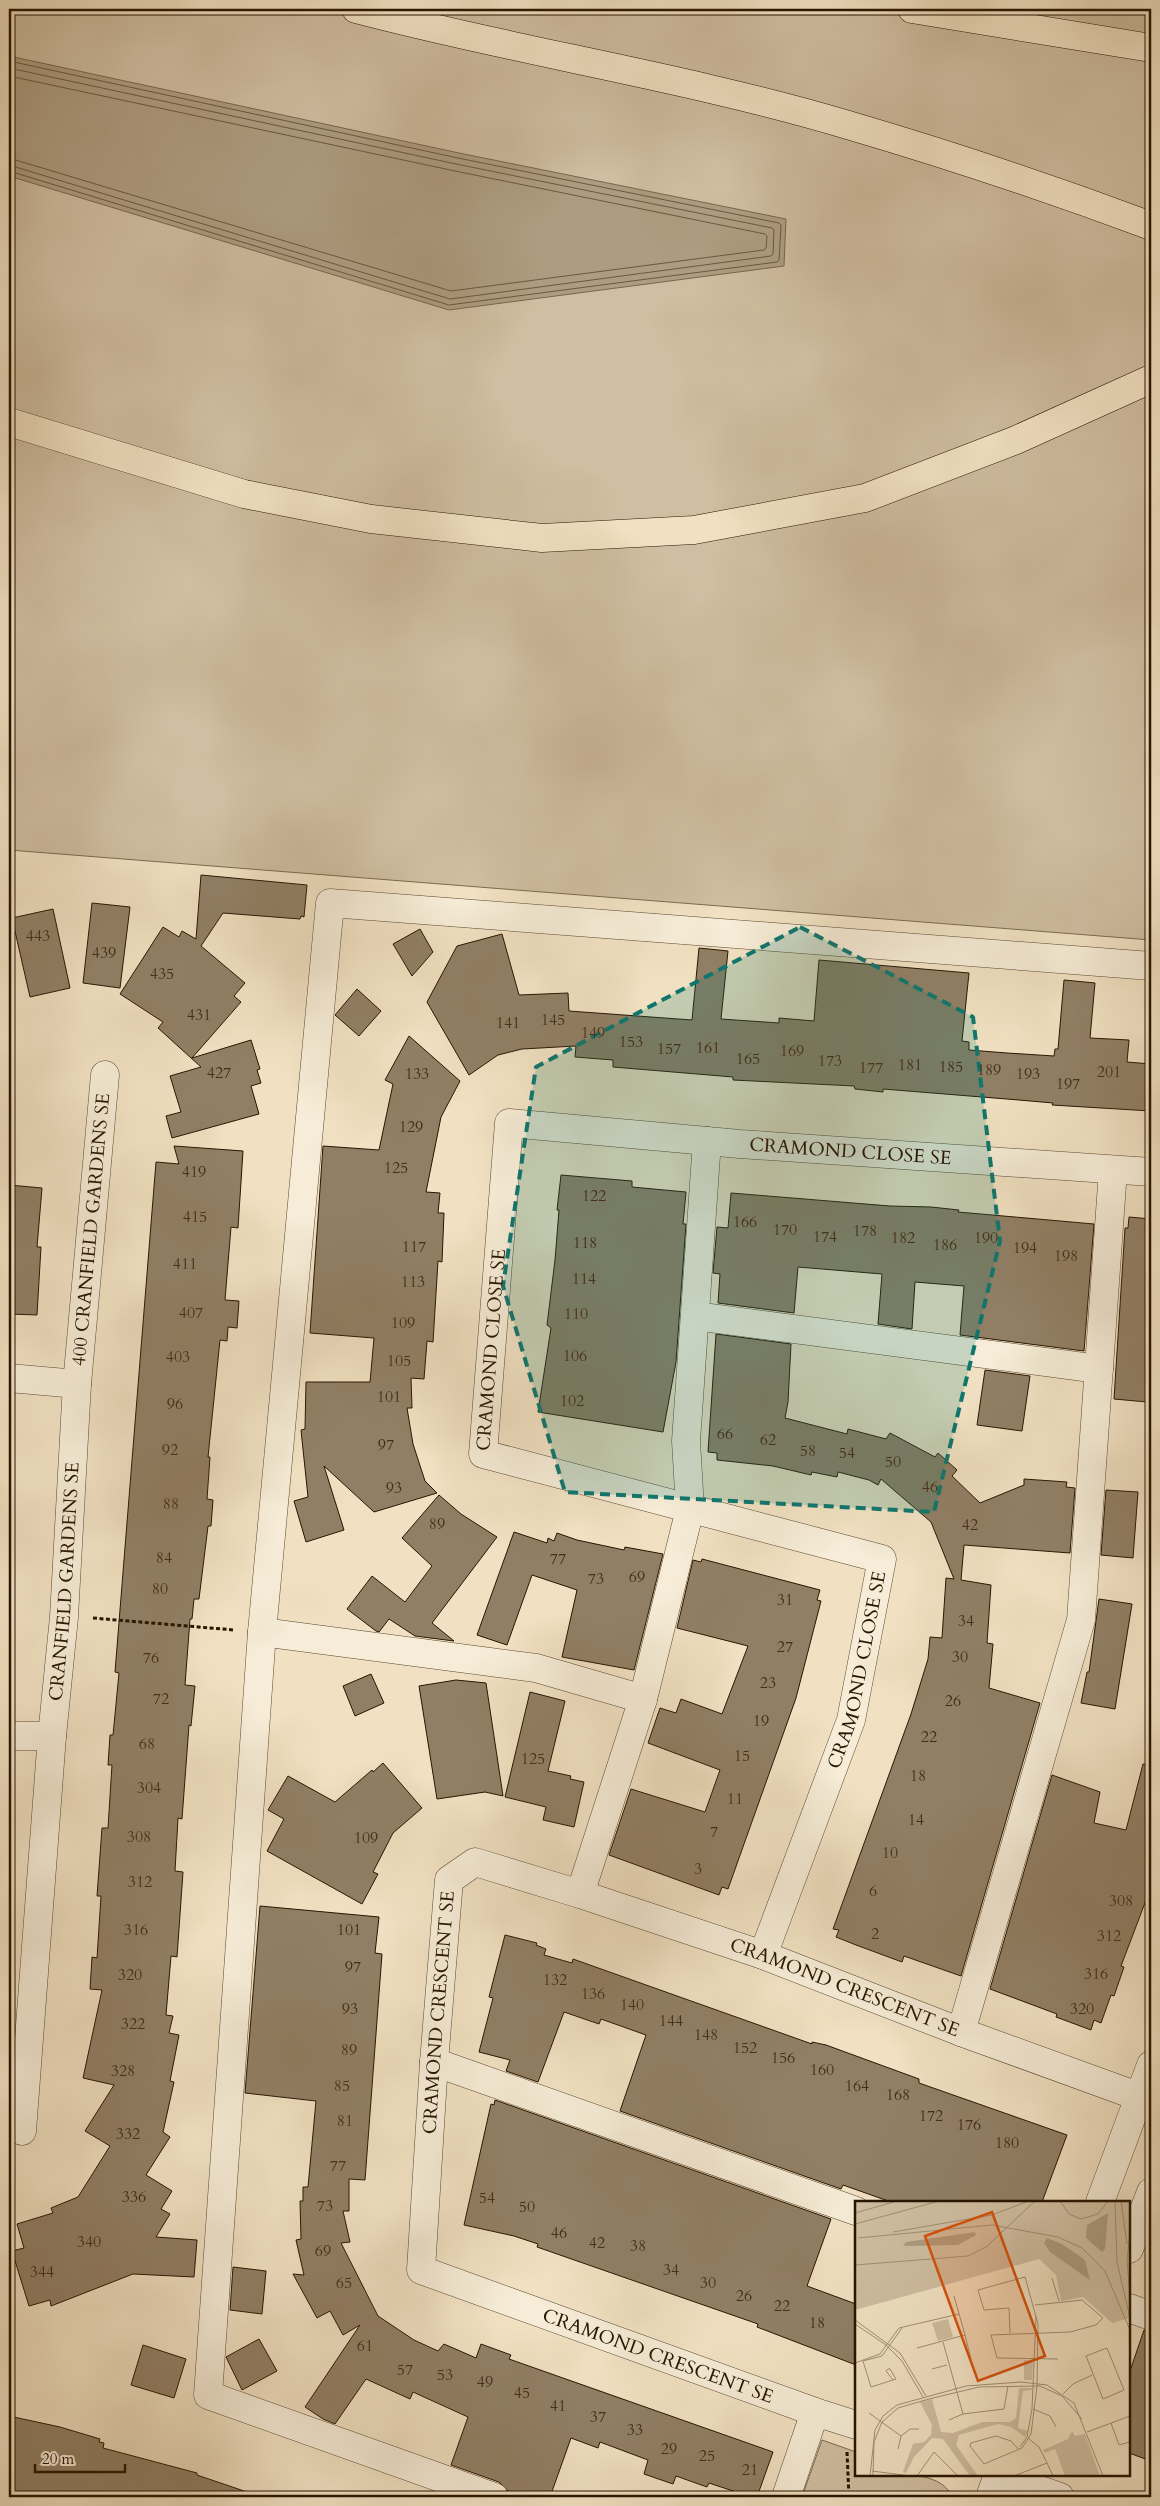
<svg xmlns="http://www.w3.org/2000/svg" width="1160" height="2506" font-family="Cardo,serif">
<rect width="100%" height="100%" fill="#f1e1c2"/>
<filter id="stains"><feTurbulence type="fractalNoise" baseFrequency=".004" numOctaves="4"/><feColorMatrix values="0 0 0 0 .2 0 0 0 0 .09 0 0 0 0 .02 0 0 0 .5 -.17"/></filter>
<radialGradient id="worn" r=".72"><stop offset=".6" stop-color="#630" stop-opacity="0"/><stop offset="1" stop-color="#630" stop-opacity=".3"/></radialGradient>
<path fill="#cfbea1" stroke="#7c6a50" d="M 9,9 L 1151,9 L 1151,940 L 9,850 Z
M 822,2440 L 856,2452 L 856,2475 C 882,2475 941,2467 952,2497 L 802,2497 Z"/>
<path fill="#ad9c80" stroke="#78664d" d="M 9,56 L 459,153 L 786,219 L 784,266 L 449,310 L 9,176 Z"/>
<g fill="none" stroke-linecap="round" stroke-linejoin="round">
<path stroke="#6a5840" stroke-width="1" d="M 9,61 L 458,158 L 779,223 L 781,225 L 779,260 L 777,262 L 449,305 L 9,171
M 9,68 L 456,164 L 772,228 L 774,230 L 773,254 L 771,256 L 450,299 L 9,165
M 9,76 L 455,171 L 765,234 L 767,236 L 766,248 L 764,250 L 451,291 L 9,158"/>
</g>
<path fill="#917f65" stroke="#281500" d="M 201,875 L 307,885 L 304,917 L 301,916 L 300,919 L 223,913 L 201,946 L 245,983 L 234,996 L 241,1002 L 192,1058 L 251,1040 L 260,1069 L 257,1070 L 261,1083 L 251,1086 L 259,1114 L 172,1138 L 166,1116 L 181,1112 L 170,1076 L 201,1067 L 158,1028 L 163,1022 L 120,994 L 163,927 L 179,937 L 182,931 L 196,939 Z
M 92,903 L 130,907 L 120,988 L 83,983 Z
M 53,909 L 70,988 L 30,997 L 12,918 Z
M 420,929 L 433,952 L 412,976 L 393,944 Z
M 502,934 L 519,995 L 568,993 L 569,1011 L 692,1020 L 699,948 L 728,951 L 721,1019 L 779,1023 L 779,1018 L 814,1021 L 819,960 L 969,973 L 962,1041 L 969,1042 L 969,1050 L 1007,1053 L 1054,1056 L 1055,1049 L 1058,1049 L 1064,980 L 1095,983 L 1090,1038 L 1129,1040 L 1127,1062 L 1151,1064 L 1151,1111 L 1052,1105 L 1053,1103 L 1019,1100 L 883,1089 L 883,1092 L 855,1089 L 854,1086 L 733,1080 L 733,1077 L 613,1067 L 613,1060 L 575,1057 L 576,1046 L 522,1049 L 498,1055 L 469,1075 L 427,1002 L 457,946 Z
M 357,989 L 381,1011 L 359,1036 L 335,1015 Z
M 409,1036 L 460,1081 L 441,1117 L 426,1192 L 440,1193 L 438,1213 L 444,1213 L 442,1262 L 438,1261 L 433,1342 L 427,1341 L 424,1379 L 411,1378 L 412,1408 L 407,1408 L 413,1444 L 425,1481 L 437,1493 L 374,1512 L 324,1466 L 344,1530 L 306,1542 L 294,1501 L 308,1497 L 301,1430 L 305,1429 L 306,1382 L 370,1382 L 374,1338 L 310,1333 L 323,1146 L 379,1150 L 393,1084 L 385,1080 Z
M 174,1146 L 243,1151 L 238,1228 L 231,1227 L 225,1300 L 239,1301 L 237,1328 L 228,1327 L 227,1341 L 220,1340 L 208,1457 L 210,1457 L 207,1499 L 213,1500 L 211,1526 L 208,1526 L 199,1599 L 194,1599 L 192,1619 L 190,1619 L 185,1685 L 195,1686 L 191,1726 L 189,1725 L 182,1819 L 178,1818 L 175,1871 L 183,1872 L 177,1957 L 171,1956 L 166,2015 L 173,2016 L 169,2033 L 179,2035 L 170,2081 L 174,2082 L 163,2132 L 170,2137 L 146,2175 L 172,2191 L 161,2209 L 170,2214 L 156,2237 L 197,2240 L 194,2277 L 133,2274 L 51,2306 L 50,2300 L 29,2306 L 12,2251 L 24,2248 L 17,2224 L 53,2213 L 51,2208 L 78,2197 L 110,2146 L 85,2131 L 114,2085 L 83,2078 L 102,1990 L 90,1989 L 92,1957 L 97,1958 L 101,1896 L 97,1896 L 102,1828 L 108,1828 L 112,1765 L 108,1765 L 110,1735 L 113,1735 L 119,1673 L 115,1672 L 156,1162 L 179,1164 Z
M 561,1175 L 632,1181 L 632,1187 L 686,1192 L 683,1224 L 686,1224 L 676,1362 L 663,1432 L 538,1412 L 551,1328 L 547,1325 L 555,1260 L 559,1210 L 557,1210 Z
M 9,1185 L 42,1188 L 37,1247 L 41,1247 L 37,1315 L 9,1314 Z
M 731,1193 L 890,1206 L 931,1207 L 959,1210 L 958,1212 L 1094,1224 L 1084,1351 L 960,1335 L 964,1286 L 915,1282 L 912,1329 L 878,1324 L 882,1274 L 798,1267 L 794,1313 L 718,1303 L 720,1274 L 713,1273 L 717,1227 L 728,1228 Z
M 1129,1217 L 1151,1219 L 1151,1351 L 1147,1402 L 1114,1399 L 1125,1228 L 1128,1228 Z
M 716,1334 L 791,1344 L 788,1402 L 785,1418 L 847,1434 L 848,1429 L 886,1439 L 890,1433 L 935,1457 L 938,1453 L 957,1470 L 952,1476 L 980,1503 L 1024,1485 L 1024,1479 L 1067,1482 L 1066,1487 L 1075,1488 L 1070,1553 L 964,1545 L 961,1580 L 991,1585 L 987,1643 L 993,1644 L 989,1688 L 1040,1703 L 961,1976 L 904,1956 L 902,1962 L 856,1945 L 836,1937 L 839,1930 L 833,1929 L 911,1714 L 928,1659 L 930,1637 L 942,1638 L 946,1578 L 954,1579 L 931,1522 L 881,1479 L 878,1485 L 869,1480 L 838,1472 L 837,1477 L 812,1472 L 811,1475 L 773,1466 L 717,1460 L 717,1453 L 708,1452 Z
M 985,1370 L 1030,1376 L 1022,1431 L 977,1425 Z
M 1106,1490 L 1138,1492 L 1133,1558 L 1101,1555 Z
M 439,1495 L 461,1514 L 497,1537 L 432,1623 L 454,1641 L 415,1636 L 389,1619 L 379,1632 L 376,1631 L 347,1609 L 372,1576 L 405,1602 L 432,1566 L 402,1538 Z
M 514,1532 L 547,1543 L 548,1538 L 554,1541 L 557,1533 L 577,1540 L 624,1550 L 625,1547 L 663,1554 L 634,1670 L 562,1657 L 577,1590 L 532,1575 L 507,1645 L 477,1635 Z
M 702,1559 L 820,1590 L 817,1600 L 821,1601 L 796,1698 L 728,1889 L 722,1887 L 719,1895 L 609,1855 L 631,1789 L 705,1812 L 720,1770 L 648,1743 L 660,1708 L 676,1713 L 681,1699 L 722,1714 L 748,1646 L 677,1628 L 693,1560 L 701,1562 Z
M 1099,1599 L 1132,1604 L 1115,1709 L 1081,1703 L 1087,1672 L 1089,1672 Z
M 371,1674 L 384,1703 L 355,1716 L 343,1686 Z
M 456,1680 L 486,1683 L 503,1796 L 485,1792 L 437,1799 L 419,1686 Z
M 530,1692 L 565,1701 L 548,1771 L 571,1776 L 570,1779 L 584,1782 L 574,1827 L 543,1820 L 546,1807 L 505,1797 Z
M 383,1763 L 422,1808 L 393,1833 L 373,1872 L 378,1874 L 362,1904 L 267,1851 L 284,1819 L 268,1810 L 288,1776 L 335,1802 L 372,1770 L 373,1772 Z
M 1143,1764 L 1151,1765 L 1151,1887 L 1121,1966 L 1124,1967 L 1114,1996 L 1111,1995 L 1101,2023 L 1094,2020 L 1091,2030 L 1056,2017 L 1057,2014 L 990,1989 L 1052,1775 L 1100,1792 L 1094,1823 L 1126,1830 Z
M 260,1906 L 379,1917 L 375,1953 L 382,1954 L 365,2180 L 349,2179 L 349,2211 L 343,2211 L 350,2242 L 341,2243 L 378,2316 L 414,2340 L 438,2351 L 444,2344 L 476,2358 L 481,2344 L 511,2355 L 509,2359 L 773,2452 L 757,2497 L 751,2497 L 709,2483 L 707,2487 L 676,2476 L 673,2484 L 644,2474 L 648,2460 L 600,2442 L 598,2448 L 571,2438 L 550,2497 L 525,2497 L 508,2491 L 499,2482 L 451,2465 L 468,2417 L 413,2392 L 410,2399 L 366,2379 L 335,2424 L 323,2419 L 305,2407 L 360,2325 L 343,2335 L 330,2311 L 317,2318 L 293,2274 L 304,2275 L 296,2240 L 301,2239 L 300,2201 L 303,2201 L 303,2187 L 308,2187 L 316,2101 L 245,2093 Z
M 505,1935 L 537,1943 L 536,1945 L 546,1949 L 544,1955 L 572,1963 L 573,1959 L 812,2044 L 812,2042 L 826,2045 L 919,2079 L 919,2083 L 1067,2135 L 1042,2202 L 891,2202 L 843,2185 L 841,2189 L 620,2111 L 646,2035 L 601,2019 L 599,2024 L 564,2012 L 538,2082 L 506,2071 L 510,2060 L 479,2052 L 493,1998 L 489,1997 Z
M 495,2100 L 831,2219 L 807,2286 L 856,2304 L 856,2365 L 757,2327 L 758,2324 L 537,2247 L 538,2244 L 514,2236 L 464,2225 L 491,2104 L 494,2105 Z
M 233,2267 L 266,2271 L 262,2314 L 230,2310 Z
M 1144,2330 L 1151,2331 L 1151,2461 L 1129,2453 L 1129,2374 Z
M 259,2339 L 277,2371 L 242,2390 L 226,2357 Z
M 143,2345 L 186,2359 L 174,2398 L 131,2385 Z
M 9,2416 L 60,2427 L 100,2439 L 99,2442 L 104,2443 L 103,2448 L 197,2473 L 197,2475 L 250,2493 L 250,2497 L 9,2497 Z"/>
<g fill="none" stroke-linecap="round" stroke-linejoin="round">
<g stroke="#5a4830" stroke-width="29">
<g id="minor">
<path d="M 695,1316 L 1099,1369"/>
<path d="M 9,1378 L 77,1384"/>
<path d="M 262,1632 L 536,1668 L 643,1699"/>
<path id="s1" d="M 9,1736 L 52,1736 L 64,1617 L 77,1384 L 105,1075"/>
<path d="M 580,1894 L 643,1699 L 690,1509 L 686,1441 L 707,1141"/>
<path id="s2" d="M 763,1955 L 851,1720 L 882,1559 L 483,1454 L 509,1123 L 740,1144 L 1151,1172"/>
<path d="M 961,2032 L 1081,1620 L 1113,1170"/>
<path d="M 434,2062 L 856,2211"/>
<path d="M 22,2131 L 52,1736"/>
<path d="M 1100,2202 L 1151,2065"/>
<path d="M 1129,2249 L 1151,2192"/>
<path d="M 1129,2308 L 1151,2316"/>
<path id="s3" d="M 856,2425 L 815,2412 L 421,2270 L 434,2062 L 449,1880 L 475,1862 L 580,1894 L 763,1955 L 961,2032 L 1151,2101"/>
<path d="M 997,2475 L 1060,2497"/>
<path d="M 494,2497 L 208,2395 L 262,1632 L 330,903 L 1151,966"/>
<path d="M 786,2497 L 815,2412"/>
<path d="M 990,2497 L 998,2475"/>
</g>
</g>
<g stroke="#281500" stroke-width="29">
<path id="highway" d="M 356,9 C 519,52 687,77 848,125 C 950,155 1052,189 1151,226
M 912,9 L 1151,48
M 9,422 L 244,494 L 371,519 L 542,538 L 694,530 L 865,498 L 1016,440 L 1151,379"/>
</g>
<path stroke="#281500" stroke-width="3" stroke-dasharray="4 2.5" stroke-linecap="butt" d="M 93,1618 L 234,1630
M 847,2452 L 849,2497
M 944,2497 L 952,2492"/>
<use href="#minor" stroke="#f6ecd7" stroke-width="28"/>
<use href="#highway" stroke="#f1e1c2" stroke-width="28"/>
</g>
<path fill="#0f766e" fill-opacity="0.2" stroke="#0f766e" stroke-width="4" stroke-dasharray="10 6" stroke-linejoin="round" d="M 800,927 L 973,1017 L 1000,1241 L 934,1512 L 565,1492 L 503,1286 L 536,1067 Z"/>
<g text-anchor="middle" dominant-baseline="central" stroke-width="4.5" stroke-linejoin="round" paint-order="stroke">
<g font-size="16" fill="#423019">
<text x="38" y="936">443</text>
<text x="104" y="953">439</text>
<text x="162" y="974">435</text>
<text x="199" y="1015">431</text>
<text x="553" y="1020">145</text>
<text x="508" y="1023">141</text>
<text x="593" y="1033">149</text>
<text x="631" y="1042">153</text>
<text x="708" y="1048">161</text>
<text x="669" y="1049">157</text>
<text x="792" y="1051">169</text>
<text x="748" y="1059">165</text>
<text x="830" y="1061">173</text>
<text x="910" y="1065">181</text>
<text x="951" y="1067">185</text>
<text x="871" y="1068">177</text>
<text x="989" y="1070">189</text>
<text x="1109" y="1072">201</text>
<text x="219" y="1073">427</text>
<text x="417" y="1074">133</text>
<text x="1028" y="1074">193</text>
<text x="1068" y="1084">197</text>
<text x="411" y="1127">129</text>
<text x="396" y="1168">125</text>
<text x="194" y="1172">419</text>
<text x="594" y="1196">122</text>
<text x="195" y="1217">415</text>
<text x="745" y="1222">166</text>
<text x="785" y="1230">170</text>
<text x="865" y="1231">178</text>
<text x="825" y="1237">174</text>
<text x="903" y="1238">182</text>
<text x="986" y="1238">190</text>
<text x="585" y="1243">118</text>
<text x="945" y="1245">186</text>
<text x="414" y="1247">117</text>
<text x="1025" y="1248">194</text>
<text x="1066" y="1256">198</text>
<text x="185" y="1264">411</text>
<text x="584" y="1279">114</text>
<text x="413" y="1282">113</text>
<text x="191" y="1313">407</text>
<text x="576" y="1314">110</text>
<text x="403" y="1323">109</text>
<text x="575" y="1356">106</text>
<text x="178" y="1357">403</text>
<text x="399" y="1361">105</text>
<text x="389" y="1397">101</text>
<text x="572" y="1401">102</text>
<text x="175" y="1404">96</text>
<text x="725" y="1434">66</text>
<text x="768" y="1440">62</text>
<text x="386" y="1445">97</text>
<text x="170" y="1450">92</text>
<text x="808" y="1451">58</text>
<text x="847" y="1453">54</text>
<text x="893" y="1462">50</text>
<text x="930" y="1487">46</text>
<text x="394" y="1488">93</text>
<text x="171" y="1504">88</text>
<text x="437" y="1524">89</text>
<text x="970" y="1525">42</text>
<text x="164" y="1558">84</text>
<text x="558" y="1559">77</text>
<text x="637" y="1577">69</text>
<text x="596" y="1579">73</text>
<text x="160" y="1589">80</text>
<text x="785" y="1600">31</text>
<text x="966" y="1621">34</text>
<text x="785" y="1647">27</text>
<text x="960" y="1657">30</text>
<text x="151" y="1658">76</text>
<text x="768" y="1683">23</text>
<text x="161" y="1699">72</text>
<text x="953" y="1701">26</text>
<text x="761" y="1721">19</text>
<text x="929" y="1737">22</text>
<text x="147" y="1744">68</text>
<text x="742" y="1756">15</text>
<text x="533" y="1759">125</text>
<text x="918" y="1776">18</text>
<text x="149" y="1788">304</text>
<text x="735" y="1799">11</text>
<text x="916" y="1820">14</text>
<text x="714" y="1832">7</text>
<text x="139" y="1837">308</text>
<text x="366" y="1838">109</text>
<text x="890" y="1853">10</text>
<text x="698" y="1869">3</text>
<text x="140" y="1882">312</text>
<text x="873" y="1891">6</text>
<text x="1121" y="1901">308</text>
<text x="136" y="1930">316</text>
<text x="349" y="1930">101</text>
<text x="875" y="1934">2</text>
<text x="1109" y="1936">312</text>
<text x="353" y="1967">97</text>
<text x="1096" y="1974">316</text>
<text x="130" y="1975">320</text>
<text x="555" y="1980">132</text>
<text x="593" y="1994">136</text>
<text x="632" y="2005">140</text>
<text x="350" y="2009">93</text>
<text x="1082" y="2009">320</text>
<text x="671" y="2021">144</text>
<text x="133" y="2024">322</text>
<text x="706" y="2035">148</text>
<text x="745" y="2048">152</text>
<text x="349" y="2050">89</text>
<text x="783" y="2058">156</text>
<text x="822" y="2070">160</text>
<text x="123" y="2071">328</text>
<text x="342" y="2086">85</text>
<text x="857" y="2086">164</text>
<text x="898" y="2095">168</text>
<text x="931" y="2116">172</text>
<text x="345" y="2121">81</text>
<text x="969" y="2125">176</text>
<text x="128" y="2134">332</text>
<text x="1007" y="2143">180</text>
<text x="338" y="2166">77</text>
<text x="134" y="2197">336</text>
<text x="487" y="2198">54</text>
<text x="325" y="2206">73</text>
<text x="527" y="2207">50</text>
<text x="559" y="2233">46</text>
<text x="89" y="2242">340</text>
<text x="597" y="2243">42</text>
<text x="638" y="2246">38</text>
<text x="323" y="2251">69</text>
<text x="671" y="2270">34</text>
<text x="42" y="2272">344</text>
<text x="344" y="2283">65</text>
<text x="708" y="2283">30</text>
<text x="744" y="2296">26</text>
<text x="782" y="2306">22</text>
<text x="817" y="2323">18</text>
<text x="365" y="2346">61</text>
<text x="405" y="2370">57</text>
<text x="445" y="2375">53</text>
<text x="485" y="2382">49</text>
<text x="522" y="2393">45</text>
<text x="558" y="2406">41</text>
<text x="598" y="2417">37</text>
<text x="635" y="2430">33</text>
<text x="669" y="2449">29</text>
<text x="707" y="2456">25</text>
<text x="750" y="2470">21</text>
</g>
<g font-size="19" fill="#281500" stroke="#f6ecd7">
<text stroke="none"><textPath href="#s2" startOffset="1502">CRAMOND CLOSE SE</textPath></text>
<text stroke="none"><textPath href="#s1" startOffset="551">400 CRANFIELD GARDENS SE</textPath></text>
<text stroke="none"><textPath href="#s2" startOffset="932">CRAMOND CLOSE SE</textPath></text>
<text stroke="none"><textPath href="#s1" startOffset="198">CRANFIELD GARDENS SE</textPath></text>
<text stroke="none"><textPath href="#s2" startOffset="301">CRAMOND CLOSE SE</textPath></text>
<text stroke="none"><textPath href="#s3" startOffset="1275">CRAMOND CRESCENT SE</textPath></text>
<text stroke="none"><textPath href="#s3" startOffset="720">CRAMOND CRESCENT SE</textPath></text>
<text transform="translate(658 2356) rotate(20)">CRAMOND CRESCENT SE</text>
</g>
</g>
<g transform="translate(855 2201)">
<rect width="275" height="275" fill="#f1e1c2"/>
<path d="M 0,0 L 275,0 L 275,117 L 257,122 L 228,96 L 206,100 L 201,74 L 184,58 L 0,109 ZM 93,118 L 98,136 L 83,140 L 77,122 ZM 169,159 L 178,160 L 177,179 L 169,179 ZM 164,187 L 177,187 L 177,189 L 168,190 L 163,227 L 173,230 L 170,236 L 156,226 L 143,223 L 104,234 L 101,244 L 123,275 L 115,275 L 88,238 L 77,237 L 59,256 L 51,272 L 48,271 L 58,243 L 69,241 L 76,234 L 77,224 L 65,201 L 77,198 L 86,231 L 98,232 L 127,221 L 155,221 L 161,217 ZM 217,230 L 220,235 L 230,233 L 245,275 L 210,275 L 200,248 L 190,252 L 188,249 L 213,238 Z" fill="#cfbea1"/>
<path d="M 253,12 L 250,48 L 247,51 L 231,37 L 232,24 ZM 120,31 L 121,34 L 103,44 L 48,45 L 51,41 ZM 192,37 L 207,43 L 230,59 L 235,79 L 195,51 L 189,42 Z" fill="#ad9c80"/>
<path fill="none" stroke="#a18f74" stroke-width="1" d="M 205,0 L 214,13 L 226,18 L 243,13 L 253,0M 260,0 L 262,61 L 275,117M 266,0 L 272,43M 0,12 L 42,0M 0,23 L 84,0M 38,31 L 137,14 L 174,0M 275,31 L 272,59 L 275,96M 3,37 L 137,24 L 203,36 L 227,47 L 250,70 L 275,129M 0,64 L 113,55 L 131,46 L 180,0M 197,77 L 204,100M 180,104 L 227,99 L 248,117 L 241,124 L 215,131 L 136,134 L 142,157 L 203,158M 0,119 L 45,152 L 71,195M 0,123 L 31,144 L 47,160 L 68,196M 155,132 L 154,107 L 129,109 L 123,89 L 170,76 L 183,123 L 182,185 L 176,233 L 167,247 L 129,263 L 115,245 L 116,242 L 141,235 L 156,240 L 163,248M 110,134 L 116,158M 88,141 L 108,213M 62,147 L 110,134 L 99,95M 252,147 L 269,189 L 248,198 L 231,155 ZM 8,160 L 27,155 L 47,127M 8,160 L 16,186 L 38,179M 0,162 L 25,153 L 44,127 L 104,113M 33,168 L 35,168 L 41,178 L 38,179 L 31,170 ZM 77,168 L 92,164M 208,193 L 218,183 L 237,174M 178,208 L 195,215 L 201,226M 14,212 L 46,235M 94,219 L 108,213 L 149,208 L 153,185M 256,222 L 264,244 L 275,241M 232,231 L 275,215M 173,237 L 184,246 L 192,262M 165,246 L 172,236 L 177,208 L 181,116M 43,248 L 46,235 L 55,228 L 64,228M 17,270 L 55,275M 15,275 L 20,229 L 28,215 L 42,204 L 111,185 L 166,181 L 192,184 L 219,202 L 248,275M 18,275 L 19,241 L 27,221 L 43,207 L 74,198 L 124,186 L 185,185 L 207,195 L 227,218M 62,275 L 79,251 L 103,275M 159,275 L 192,262 L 198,275"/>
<path fill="#d5520b" fill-opacity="0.15" stroke="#d5520b" stroke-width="2.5" d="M 137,11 L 190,155 L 123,180 L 70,35 Z"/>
<rect width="275" height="275" fill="none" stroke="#281500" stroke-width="2.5"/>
</g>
<rect width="1160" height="2506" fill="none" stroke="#f1e1c2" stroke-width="30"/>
<rect x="10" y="10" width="1140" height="2486" fill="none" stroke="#281500" stroke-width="2.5"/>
<rect x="15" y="15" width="1130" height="2476" fill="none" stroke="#281500"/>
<path d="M35 2464v8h90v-8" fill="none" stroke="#281500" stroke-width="2.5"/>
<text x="42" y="2464" font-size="15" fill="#281500" stroke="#f6ecd7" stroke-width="4" paint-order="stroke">20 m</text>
<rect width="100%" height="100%" filter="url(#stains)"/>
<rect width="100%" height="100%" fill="url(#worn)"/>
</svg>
